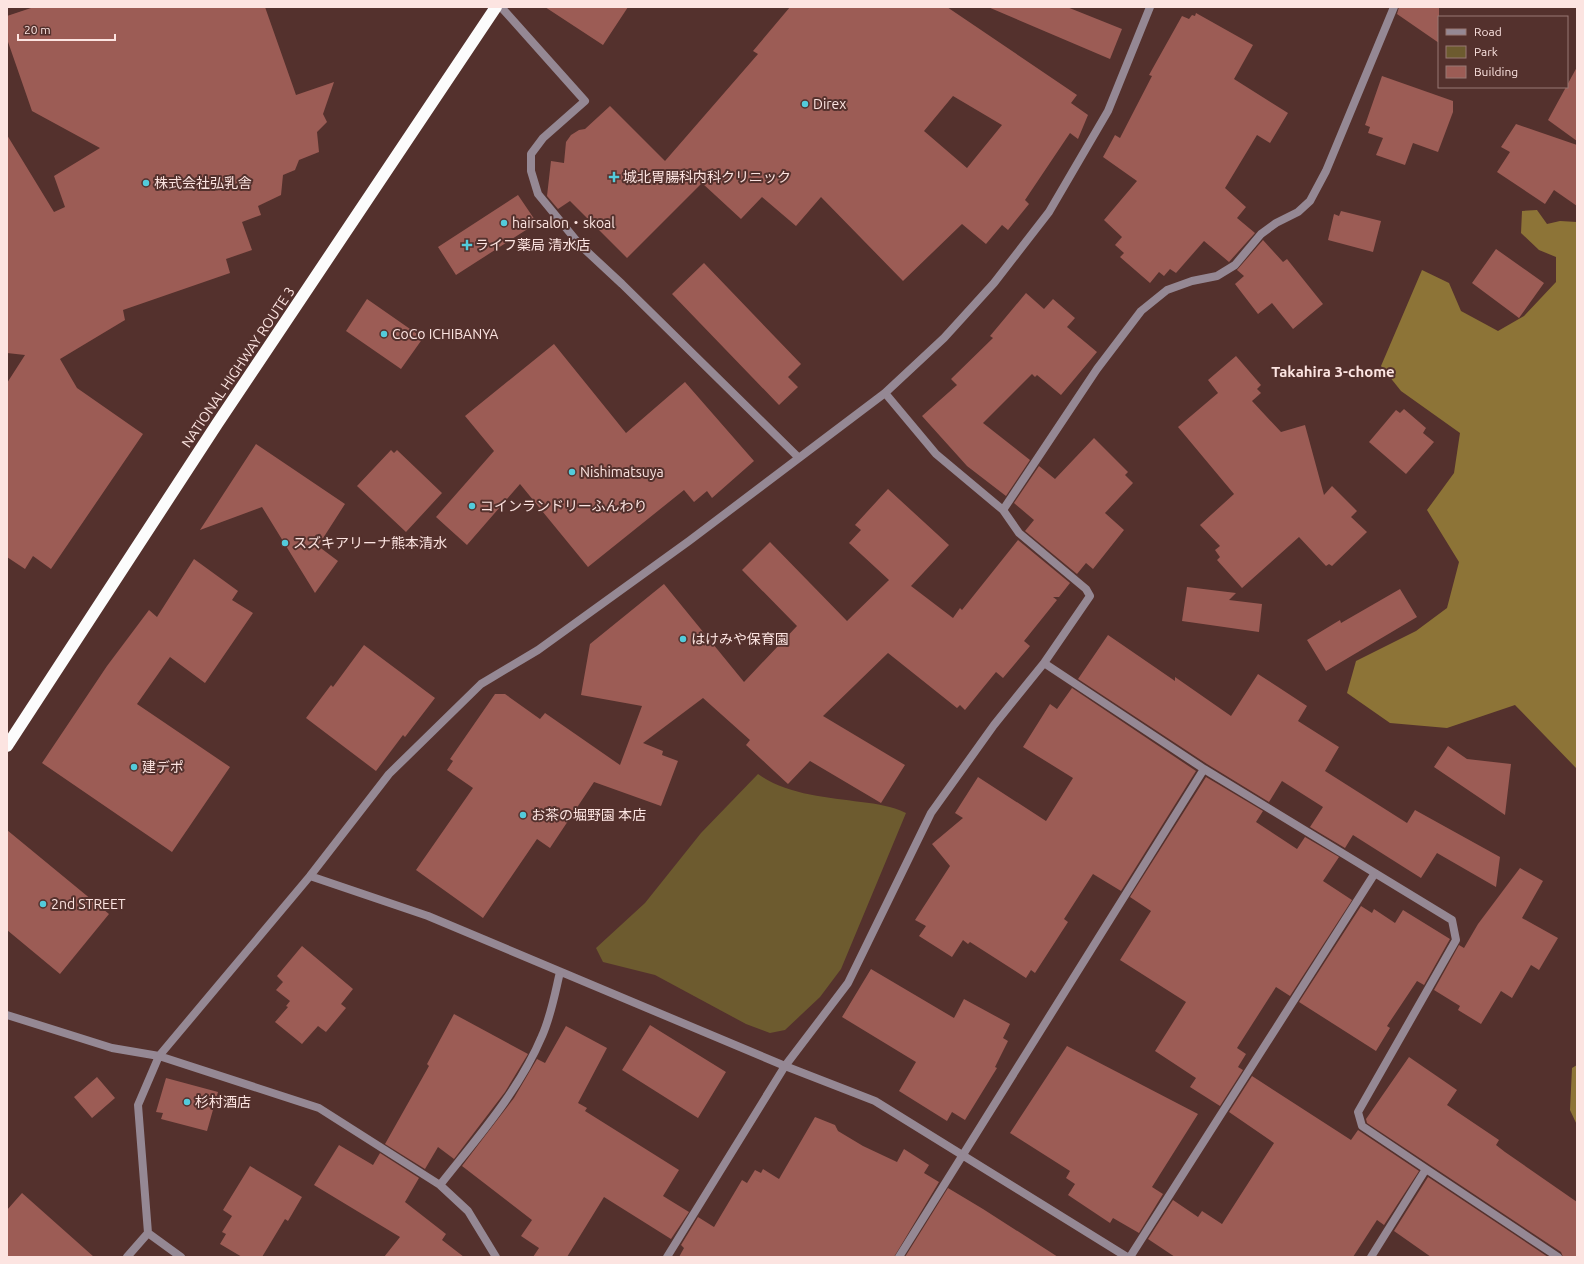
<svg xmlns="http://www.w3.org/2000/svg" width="1584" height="1264" font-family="Ubuntu,'Noto Sans JP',sans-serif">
<rect width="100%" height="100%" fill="#54312d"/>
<path fill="#6d5b2f" d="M 758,774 C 787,795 827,797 861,802 C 878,804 891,806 906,813 L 841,969 L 820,997 L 785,1030 L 770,1033 L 746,1024 L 655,975 L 603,962 L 596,948 L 645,903 L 701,833 Z"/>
<path fill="#8d7437" d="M 1537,210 L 1547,224 L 1560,221 L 1577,222 L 1577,769 L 1515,705 L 1447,728 L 1390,723 L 1347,693 L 1356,661 L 1416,631 L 1447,608 L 1459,562 L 1427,510 L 1454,473 L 1460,433 L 1401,391 L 1381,366 L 1422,270 L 1449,283 L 1461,311 L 1498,331 L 1524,316 L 1556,282 L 1556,257 L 1539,250 L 1521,233 L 1522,211 Z
M 1577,1065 L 1577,1125 L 1570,1110 L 1572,1068 Z"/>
<path fill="#9c5c55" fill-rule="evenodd" d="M 34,7 L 265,7 L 296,95 L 334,82 L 323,114 L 327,122 L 317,132 L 319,152 L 299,160 L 295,170 L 283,175 L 281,195 L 258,206 L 261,215 L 242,222 L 252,250 L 226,259 L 230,273 L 123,310 L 125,320 L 60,359 L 77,388 L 143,434 L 51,569 L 33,556 L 25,569 L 7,557 L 7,383 L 25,355 L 7,353 L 7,135 L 54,212 L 65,207 L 54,176 L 100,148 L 32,111 L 7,39 L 7,16 Z
M 545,7 L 628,7 L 603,45 Z
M 790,7 L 947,7 L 1077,95 L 1071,103 L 1088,115 L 1078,139 L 1070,133 L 1025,200 L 1029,204 L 1008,230 L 1002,225 L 986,244 L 962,224 L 903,281 L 821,197 L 796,226 L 762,197 L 741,219 L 702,183 L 627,258 L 570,201 L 558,209 L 547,196 L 551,161 L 564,163 L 566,142 L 571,135 L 579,130 L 585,129 L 610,106 L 665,161 L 758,54 L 753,51 ZM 953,96 L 1002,125 L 967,168 L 924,131 Z
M 988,7 L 1067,7 L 1122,29 L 1110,59 Z
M 1399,7 L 1439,7 L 1439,43 L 1397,14 Z
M 1196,13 L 1253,45 L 1234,79 L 1288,113 L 1270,143 L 1257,135 L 1225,188 L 1246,207 L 1237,218 L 1255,233 L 1229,262 L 1204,241 L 1176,273 L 1170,269 L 1164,276 L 1159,272 L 1150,283 L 1120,257 L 1124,253 L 1115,245 L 1122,237 L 1104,220 L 1137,181 L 1103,157 L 1115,135 L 1120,138 L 1152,76 L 1149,75 L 1182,16 L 1189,19 L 1192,15 L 1195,16 Z
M 1577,67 L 1577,141 L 1548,120 Z
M 1382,76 L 1453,101 L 1453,112 L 1438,152 L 1413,143 L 1405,165 L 1376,155 L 1383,138 L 1368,133 L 1370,127 L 1365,125 Z
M 1516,124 L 1577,145 L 1577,206 L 1554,190 L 1545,204 L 1497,172 L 1510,152 L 1501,147 Z
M 518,195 L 537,223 L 456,275 L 438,247 Z
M 1341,211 L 1381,221 L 1373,252 L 1328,240 L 1334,214 L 1339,216 Z
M 1263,240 L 1283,262 L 1287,259 L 1323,304 L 1293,329 L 1272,303 L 1258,314 L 1235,284 L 1244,276 L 1237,270 Z
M 1496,249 L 1544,283 L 1519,318 L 1472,283 Z
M 704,263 L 801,364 L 788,377 L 798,387 L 779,405 L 672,294 Z
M 1026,293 L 1044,309 L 1053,299 L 1075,318 L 1067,327 L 1097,352 L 1061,395 L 1037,375 L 1035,377 L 1032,374 L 983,423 L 1030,460 L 1006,496 L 967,466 L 922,416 L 957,385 L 951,379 L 993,338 L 990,336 Z
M 367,299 L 423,338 L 401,369 L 346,331 Z
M 554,344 L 626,433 L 685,382 L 754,461 L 712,498 L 707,491 L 694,502 L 684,490 L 588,567 L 520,484 L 467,545 L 436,517 L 494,451 L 465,416 Z
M 1236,356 L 1261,385 L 1257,389 L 1261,393 L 1252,401 L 1281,432 L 1305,425 L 1324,495 L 1332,486 L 1357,511 L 1351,517 L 1367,532 L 1332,566 L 1329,564 L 1326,566 L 1299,537 L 1242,588 L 1217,560 L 1220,557 L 1215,550 L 1220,546 L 1200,525 L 1234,494 L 1178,427 L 1218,393 L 1208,380 Z
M 1404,409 L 1426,428 L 1423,433 L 1434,442 L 1406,474 L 1369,442 L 1396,410 L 1400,413 Z
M 1094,438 L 1128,472 L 1125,475 L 1133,483 L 1105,513 L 1124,530 L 1093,569 L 1086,563 L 1077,574 L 1025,531 L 1034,520 L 1014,503 L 1039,466 L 1055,479 Z
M 256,444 L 345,504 L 318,546 L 338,561 L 315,593 L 262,507 L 200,530 Z
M 391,450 L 394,453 L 397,450 L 442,493 L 406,532 L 357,486 Z
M 888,489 L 949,545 L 911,586 L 953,618 L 960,608 L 962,610 L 1018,540 L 1070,583 L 1059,597 L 1053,597 L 1057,600 L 1024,641 L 1030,646 L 1003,678 L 996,672 L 965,710 L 960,705 L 957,708 L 888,653 L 823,716 L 905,765 L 881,803 L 810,761 L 788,784 L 746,745 L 750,740 L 703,698 L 643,743 L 663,751 L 662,755 L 678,761 L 661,806 L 594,782 L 550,848 L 537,839 L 483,918 L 416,870 L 473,788 L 447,770 L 453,761 L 450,759 L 495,694 L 505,694 L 540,719 L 545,713 L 620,765 L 642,706 L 581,695 L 590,644 L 664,584 L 744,682 L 797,626 L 742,570 L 770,542 L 847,621 L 889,580 L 849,543 L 861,530 L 855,525 Z
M 194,559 L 238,591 L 232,600 L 253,613 L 205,683 L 170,657 L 137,704 L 230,767 L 172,852 L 42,763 L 107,666 L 149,610 L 157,617 Z
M 1187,587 L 1236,593 L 1229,600 L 1262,604 L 1259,632 L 1182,621 Z
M 1400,589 L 1417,617 L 1326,671 L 1307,640 L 1340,620 L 1341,623 Z
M 1108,635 L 1175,681 L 1175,677 L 1231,716 L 1258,674 L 1275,685 L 1307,706 L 1298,721 L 1339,747 L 1325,771 L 1407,823 L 1415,810 L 1500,857 L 1496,887 L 1437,853 L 1421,878 L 1353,835 L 1345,848 L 1310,827 L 1323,807 L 1282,781 L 1269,802 L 1207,764 L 1078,679 Z
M 364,645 L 435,698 L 405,737 L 403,735 L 376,771 L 306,718 L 331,685 L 333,687 Z
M 1072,688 L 1196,771 L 1121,891 L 1093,874 L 1064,919 L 1068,922 L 1035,973 L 1031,970 L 1026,978 L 970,942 L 968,944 L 963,940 L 952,957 L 919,936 L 926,926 L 915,920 L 950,866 L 932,844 L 963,818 L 955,813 L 978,777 L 1046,821 L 1073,778 L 1023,747 L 1050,704 L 1057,709 Z
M 1448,746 L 1467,759 L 1511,764 L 1505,815 L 1434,767 Z
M 1206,777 L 1263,811 L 1256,822 L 1297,849 L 1305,837 L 1339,857 L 1323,881 L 1352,900 L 1290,996 L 1276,987 L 1237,1048 L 1246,1054 L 1238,1067 L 1243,1070 L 1220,1106 L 1190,1087 L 1196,1078 L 1155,1051 L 1186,1002 L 1120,960 L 1151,911 L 1130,897 Z
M 7,830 L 109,914 L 60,974 L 7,930 Z
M 1520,868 L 1543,881 L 1522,918 L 1558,938 L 1539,970 L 1531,965 L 1512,998 L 1501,991 L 1481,1024 L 1458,1010 L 1460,1006 L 1434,990 L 1459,945 L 1464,948 L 1478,924 Z
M 1361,906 L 1372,913 L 1374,909 L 1395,923 L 1403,910 L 1450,939 L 1424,985 L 1417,981 L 1387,1026 L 1390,1028 L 1376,1051 L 1299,1002 Z
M 302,946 L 353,989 L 341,1004 L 346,1008 L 326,1032 L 318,1026 L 302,1044 L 275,1022 L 288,1007 L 286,1006 L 290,1001 L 276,990 L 283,982 L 277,976 Z
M 871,969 L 954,1018 L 964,999 L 1010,1024 L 1003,1038 L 1008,1041 L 995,1067 L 997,1068 L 965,1120 L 952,1112 L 947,1121 L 899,1091 L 916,1062 L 842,1017 Z
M 454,1014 L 528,1054 L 505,1092 L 454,1159 L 438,1147 L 425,1169 L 385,1144 L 429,1066 L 427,1064 Z
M 650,1025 L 726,1072 L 698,1118 L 622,1070 Z
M 566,1026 L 607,1048 L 578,1103 L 587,1108 L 585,1111 L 679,1170 L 663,1196 L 689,1212 L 671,1239 L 604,1197 L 567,1257 L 533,1257 L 539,1248 L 521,1236 L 532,1220 L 462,1166 L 514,1098 L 537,1059 L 545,1063 Z
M 1067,1046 L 1198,1114 L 1152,1187 L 1163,1194 L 1139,1233 L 1113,1218 L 1110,1223 L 1068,1195 L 1075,1184 L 1066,1178 L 1070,1171 L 1010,1133 Z
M 1409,1057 L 1457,1090 L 1447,1105 L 1499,1140 L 1496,1145 L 1505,1152 L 1577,1202 L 1577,1257 L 1563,1257 L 1561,1252 L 1367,1123 L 1366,1119 Z
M 1252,1076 L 1351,1140 L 1358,1130 L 1419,1171 L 1384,1225 L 1377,1220 L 1353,1257 L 1175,1257 L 1148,1239 L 1173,1200 L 1198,1217 L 1202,1211 L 1222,1224 L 1274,1143 L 1229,1112 Z
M 97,1077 L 115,1098 L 92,1118 L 74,1097 Z
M 166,1078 L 218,1092 L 207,1131 L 161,1119 L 163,1113 L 156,1112 Z
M 815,1117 L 835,1125 L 838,1131 L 863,1146 L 897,1162 L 904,1149 L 929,1165 L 924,1173 L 939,1182 L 894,1257 L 679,1257 L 684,1248 L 681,1245 L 698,1217 L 714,1227 L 742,1180 L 747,1183 L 755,1170 L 761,1173 L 763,1169 L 779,1179 Z
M 339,1145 L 373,1165 L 380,1153 L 419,1178 L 405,1202 L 446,1234 L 442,1240 L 464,1257 L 384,1257 L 400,1237 L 314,1185 Z
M 250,1166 L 302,1197 L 288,1221 L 285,1219 L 262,1257 L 242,1257 L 220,1244 L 226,1234 L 222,1232 L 232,1216 L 223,1210 Z
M 1428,1177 L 1548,1257 L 1431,1257 L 1394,1231 Z
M 948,1188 L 983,1209 L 1058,1257 L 905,1257 Z
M 22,1193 L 94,1257 L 7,1257 L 7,1210 Z"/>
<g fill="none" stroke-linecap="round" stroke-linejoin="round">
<path stroke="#958894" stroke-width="8" d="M 501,7 L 585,101 L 543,138 L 531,154 L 531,171 L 538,194 L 580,245 L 622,284 L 799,458
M 1003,510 L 1097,369 L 1141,311 L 1167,290 L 1192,281 L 1217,276 L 1235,265 L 1261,234 L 1276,223 L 1298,212 L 1310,201 L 1326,171 L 1394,7
M 1044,663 L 1204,769 L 1452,920 L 1456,940 L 1358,1112 L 1362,1126 L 1426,1169 L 1371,1257
M 310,876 L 428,916 L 785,1066 L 875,1101 L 1127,1257
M 7,1015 L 112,1048 L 159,1056 L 319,1108 L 440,1185 L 468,1211 L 496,1257
M 1426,1169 L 1558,1257
M 440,1185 C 477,1138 519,1091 542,1036 C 551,1016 555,993 560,972
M 148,1233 L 181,1257
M 127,1257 L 148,1233 L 138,1105 L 159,1056 L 310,876 L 389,774 L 481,684 L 538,650 L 689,541 L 885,393 L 944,338 L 994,283 L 1049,212 L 1108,111 L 1150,7
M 667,1257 L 785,1066 L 848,983 L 931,813 L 994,725 L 1044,663 L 1090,596 L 1086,589 L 1019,533 L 1003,510 L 936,454 L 885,393
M 899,1257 L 1204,769
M 1130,1257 L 1375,873"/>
<path stroke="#fcfcfc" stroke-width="12" d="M 7,746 L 217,424 L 496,7"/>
</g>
<g fill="#53cbdb" stroke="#54312d" stroke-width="1.5">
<circle cx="805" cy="104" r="4"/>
<path d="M612 171h4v4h4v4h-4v4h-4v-4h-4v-4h4z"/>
<circle cx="146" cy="183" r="4"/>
<circle cx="504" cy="223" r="4"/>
<path d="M465 239h4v4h4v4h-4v4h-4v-4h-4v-4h4z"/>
<circle cx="384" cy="334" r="4"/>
<circle cx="572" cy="472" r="4"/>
<circle cx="472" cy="506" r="4"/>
<circle cx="285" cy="543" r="4"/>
<circle cx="683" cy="639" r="4"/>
<circle cx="134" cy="767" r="4"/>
<circle cx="523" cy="815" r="4"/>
<circle cx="43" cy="904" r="4"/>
<circle cx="187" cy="1102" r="4"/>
</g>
<g text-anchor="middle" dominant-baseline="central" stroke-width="4" stroke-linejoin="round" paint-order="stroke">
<g font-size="14" fill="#fce4e1" stroke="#54312d" text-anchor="start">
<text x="813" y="104">Direx</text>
<text x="623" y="177">城北胃腸科内科クリニック</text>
<text x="154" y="183">株式会社弘乳舎</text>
<text x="512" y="223">hairsalon・skoal</text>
<text x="475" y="245">ライフ薬局 清水店</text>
<text x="392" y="334">CoCo ICHIBANYA</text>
<text x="580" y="472">Nishimatsuya</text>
<text x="480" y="506">コインランドリーふんわり</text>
<text x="293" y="543">スズキアリーナ熊本清水</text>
<text x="691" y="639">はけみや保育園</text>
<text x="142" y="767">建デポ</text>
<text x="531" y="815">お茶の堀野園 本店</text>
<text x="51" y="904">2nd STREET</text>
<text x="195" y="1102">杉村酒店</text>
</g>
<g font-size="14" fill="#fce4e1" stroke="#54312d">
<text transform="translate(238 367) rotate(-56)">NATIONAL HIGHWAY ROUTE 3</text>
</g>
<g font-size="15" font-weight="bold" fill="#fce4e1" stroke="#54312d">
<text x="1333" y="371">Takahira 3-chome</text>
</g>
</g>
<rect width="1584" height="1264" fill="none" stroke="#fce4e1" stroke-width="16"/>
<rect x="1438" y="16" width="130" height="72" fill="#54312d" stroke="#977975"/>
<rect x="1446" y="29" width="20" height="6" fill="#958894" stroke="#977975"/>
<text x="1474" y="36" font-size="12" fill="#fce4e1">Road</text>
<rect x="1446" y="46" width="20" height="12" fill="#6d5b2f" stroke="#977975"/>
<text x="1474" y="56" font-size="12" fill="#fce4e1">Park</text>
<rect x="1446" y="66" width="20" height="12" fill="#9c5c55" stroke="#977975"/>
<text x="1474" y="76" font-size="12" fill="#fce4e1">Building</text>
<path d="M18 34v6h97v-6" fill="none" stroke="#fce4e1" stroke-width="2"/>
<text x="24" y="34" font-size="12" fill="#fce4e1" stroke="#54312d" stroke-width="3" paint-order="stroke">20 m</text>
</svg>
